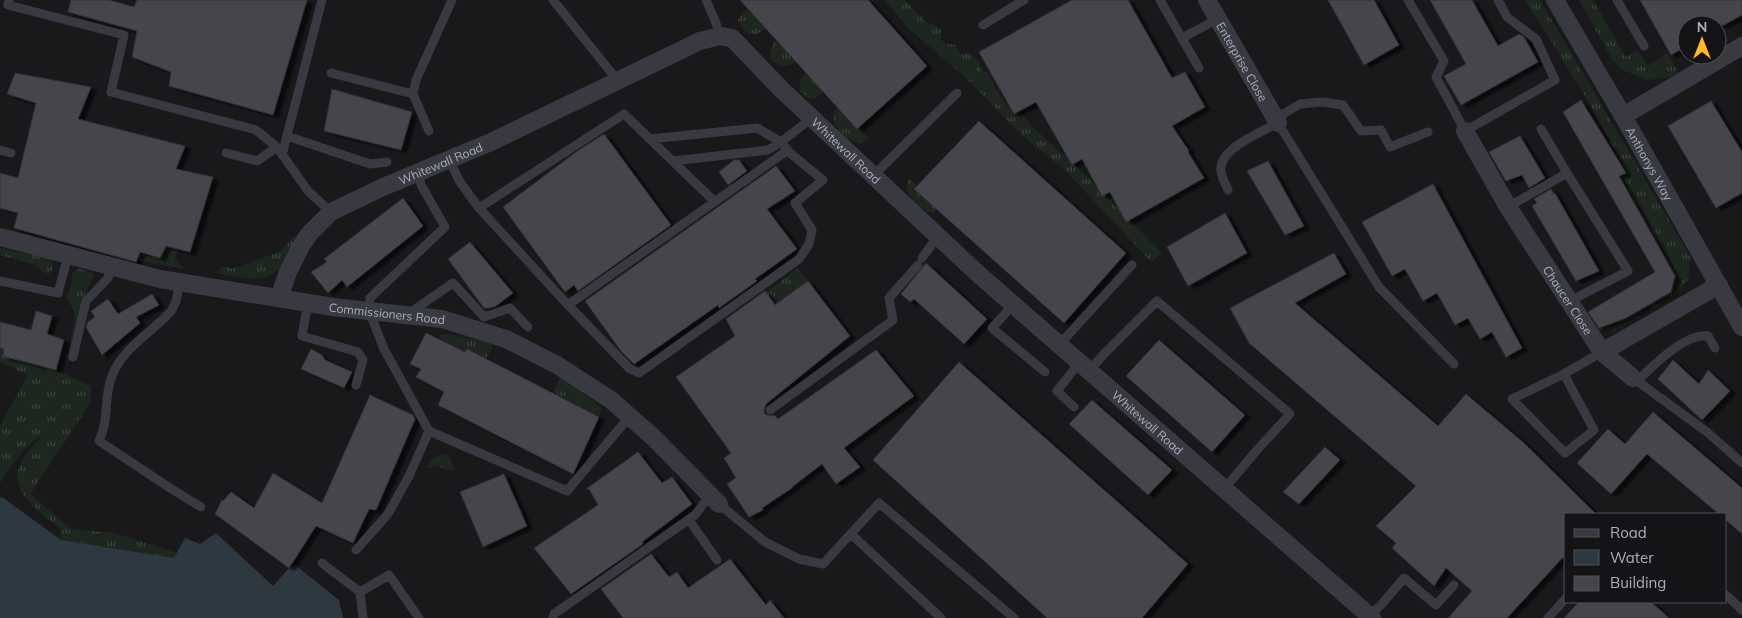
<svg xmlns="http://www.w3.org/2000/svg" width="1742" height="618" font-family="Mulish,sans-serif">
<defs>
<pattern id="grass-tufts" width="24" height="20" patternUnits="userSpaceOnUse" patternTransform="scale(1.25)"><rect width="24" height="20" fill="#1e271f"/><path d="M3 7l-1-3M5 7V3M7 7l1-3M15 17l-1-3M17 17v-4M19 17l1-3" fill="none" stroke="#3c443e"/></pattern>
<filter id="shadow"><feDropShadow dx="5.5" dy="3" stdDeviation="1" flood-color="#0009"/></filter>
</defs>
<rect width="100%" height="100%" fill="#19191b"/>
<path fill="url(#grass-tufts)" d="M 885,0 L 905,0 L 927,23 L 935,25 L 942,31 L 940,39 L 946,44 L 956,45 L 961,55 L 969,53 L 978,61 L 982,71 L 988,73 L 996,89 L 1015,117 L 1022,114 L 1035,129 L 1083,173 L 1162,253 L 1151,262 L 1068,173 L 1021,134 L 967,79 L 907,27 Z
M 1525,0 L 1540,0 L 1691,258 L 1688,279 L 1677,294 L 1637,319 L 1612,331 L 1593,328 C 1622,325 1647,306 1671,292 L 1675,276 L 1619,176 L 1626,172 L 1584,94 Z
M 1579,0 L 1593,0 L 1626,57 L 1638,51 L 1648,66 L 1667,53 L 1679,73 L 1668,77 L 1648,80 L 1623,70 L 1613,61 Z
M 748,9 L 766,28 L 757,34 L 749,34 L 741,27 L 738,20 L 741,14 Z
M 777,40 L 796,61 C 786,68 779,67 770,58 C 770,51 771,45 777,40 Z
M 806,72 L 824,92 L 814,99 L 808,98 L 800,91 L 800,79 Z
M 838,108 L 869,138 L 860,143 C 844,139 831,128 834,110 Z
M 909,179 L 917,185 L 914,190 L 937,210 C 934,212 933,213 929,212 C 922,210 909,198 907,191 C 906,187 908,183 909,179 Z
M 293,236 L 298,236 C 293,245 289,256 283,264 C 268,286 239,278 218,273 L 222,266 L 232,269 L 282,251 Z
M 166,246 L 178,249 L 175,259 L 184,269 L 137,260 L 140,253 L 160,258 Z
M 0,248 L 47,258 L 53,262 L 53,268 L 49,274 L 43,272 L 35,265 L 0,255 Z
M 79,268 L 95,274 L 85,293 L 67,366 L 75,313 L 67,298 L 72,281 L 72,273 Z
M 797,268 L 808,281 L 775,305 L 766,293 Z
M 447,334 L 492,343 L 492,348 L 486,359 L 467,349 L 465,352 L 444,342 L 438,335 Z
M 0,348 L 4,349 L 3,356 L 56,370 L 91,386 L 90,404 L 30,494 L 71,529 L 114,533 L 177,553 L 174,558 L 61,540 L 60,528 C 39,511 3,489 23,459 C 28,450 37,443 43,435 C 23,446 12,465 0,483 L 0,426 L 28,375 L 0,362 Z
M 560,377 L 576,386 L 601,408 L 599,417 L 553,392 Z
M 448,454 L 455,470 L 451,471 L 434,465 L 431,468 L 427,468 C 432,457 437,455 448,454 Z"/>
<path fill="#2d3841" d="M 2,497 L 61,540 L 174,558 L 185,538 L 200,544 L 216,533 L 273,586 L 289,568 L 295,565 L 339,600 L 343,618 L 0,618 L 0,498 Z"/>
<path fill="#44444b" stroke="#323237" filter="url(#shadow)" d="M 71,0 L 109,0 L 134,7 L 137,0 L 307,0 L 273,115 L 169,86 L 171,72 L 132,57 L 137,31 L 68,12 Z
M 740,0 L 868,0 L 927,66 L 857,129 Z
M 1072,0 L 1128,0 L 1172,78 L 1185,72 L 1205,107 L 1172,126 L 1189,151 L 1188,152 L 1204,178 L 1126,222 L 1110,192 L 1102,196 L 1082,159 L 1072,165 L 1036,102 L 1014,114 L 979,52 Z
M 1328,0 L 1374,0 L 1399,45 L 1364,65 Z
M 1430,0 L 1472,0 L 1498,46 L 1519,34 L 1524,37 L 1538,62 L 1461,105 L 1444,76 L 1466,64 Z
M 1640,0 L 1742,0 L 1742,15 L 1724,25 L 1687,25 L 1687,46 L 1671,55 Z
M 15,73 L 91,87 L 78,119 L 185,146 L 176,169 L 213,177 L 190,252 L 166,246 L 160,258 L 140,252 L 136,262 L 14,228 L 18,213 L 0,208 L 0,173 L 18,178 L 36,103 L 7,94 Z
M 332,89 L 412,112 L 401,150 L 324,131 Z
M 1581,100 L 1626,173 L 1619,176 L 1675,276 L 1671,292 L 1626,318 L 1599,328 L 1588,312 L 1655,272 L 1563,112 Z
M 1711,101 L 1742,152 L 1742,193 L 1716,208 L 1668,126 Z
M 979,121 L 1126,253 L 1064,323 L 914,189 Z
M 604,134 L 671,225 L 578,291 L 574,285 L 565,292 L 503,207 L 576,152 Z
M 1520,136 L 1545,178 L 1529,188 L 1522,175 L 1506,181 L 1489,152 Z
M 734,160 L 739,160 L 747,171 L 728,185 L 719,172 Z
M 1268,161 L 1304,226 L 1285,235 L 1247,171 Z
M 776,166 L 795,191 L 767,209 L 797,249 L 755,279 L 757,281 L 719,308 L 718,305 L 634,364 L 621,351 L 585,301 Z
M 1433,184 L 1522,348 L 1506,357 L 1492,332 L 1480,339 L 1468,318 L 1455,325 L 1437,293 L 1423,301 L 1405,269 L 1392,276 L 1362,222 Z
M 1551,189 L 1554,194 L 1555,193 L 1599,271 L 1576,281 L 1532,206 L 1537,203 L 1534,199 Z
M 403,198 L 423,226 L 347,287 L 342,280 L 328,293 L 311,272 L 327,262 L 324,259 Z
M 1225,213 L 1247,253 L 1188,286 L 1167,247 Z
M 470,242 L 513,293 L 496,306 L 490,308 L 484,308 L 448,259 Z
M 1334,253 L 1346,274 L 1295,303 L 1438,426 L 1466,394 L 1524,443 L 1596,514 L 1566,514 L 1566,554 L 1507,618 L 1448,618 L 1472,591 L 1446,568 L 1434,586 L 1392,548 L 1396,543 L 1376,526 L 1416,486 L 1249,343 L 1230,308 Z
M 926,263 L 987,319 L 964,344 L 914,299 L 910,302 L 901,294 Z
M 808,281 L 850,336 L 766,404 L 764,410 L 765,414 L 770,416 L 774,415 L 778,419 L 876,350 L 914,396 L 844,448 L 860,467 L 836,484 L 822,464 L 792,487 L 792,488 L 762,508 L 763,510 L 749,517 L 727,484 L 736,478 L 724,458 L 731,453 L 676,377 L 735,336 L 726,319 L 765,291 L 775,305 Z
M 152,294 L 159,305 L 136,317 L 140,323 L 102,355 L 86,327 L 88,322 L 95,317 L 91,311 L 108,299 L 118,314 Z
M 36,311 L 52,316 L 47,334 L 64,340 L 56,370 L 3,356 L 4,349 L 0,348 L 0,322 L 31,330 Z
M 426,333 L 465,352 L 467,349 L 599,417 L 573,474 L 438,405 L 444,392 L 416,377 L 421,369 L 410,364 Z
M 1159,340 L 1245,415 L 1212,452 L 1126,376 Z
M 311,349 L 322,355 L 325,360 L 352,372 L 344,388 L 301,369 Z
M 1673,360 L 1699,384 L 1708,370 L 1730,391 L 1702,420 L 1658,379 Z
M 959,362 L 1188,564 L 1142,618 L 1047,618 L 873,460 Z
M 370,395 L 413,415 L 415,419 L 376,510 L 369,509 L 353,543 L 316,526 L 289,568 L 215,514 L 222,500 L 223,501 L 231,492 L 254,508 L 273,473 L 322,503 Z
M 1092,400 L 1172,470 L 1148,495 L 1069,424 Z
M 1653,412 L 1742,488 L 1742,534 L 1726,520 L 1726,514 L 1719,514 L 1647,454 L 1611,494 L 1577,463 L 1608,429 L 1625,444 Z
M 1325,447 L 1340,460 L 1299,504 L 1283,492 Z
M 638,452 L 662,483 L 672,477 L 692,504 L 642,542 L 643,544 L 571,594 L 534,548 L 598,505 L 589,489 L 586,489 Z
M 504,474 L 527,526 L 483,547 L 460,492 Z
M 651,554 L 669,577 L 677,572 L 688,588 L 730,559 L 766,605 L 770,600 L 784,618 L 623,618 L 601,589 Z
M 1579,602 L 1651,602 L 1669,618 L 1564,618 Z"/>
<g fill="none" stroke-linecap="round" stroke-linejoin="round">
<path stroke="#393a41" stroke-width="9" d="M 9,0 L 8,5 L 124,35 L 111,92 L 256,130 L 277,147 L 308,191 L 331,212
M 553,0 L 618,81
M 706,0 L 716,23 L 720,36
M 1160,0 L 1199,68
M 1408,0 L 1444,61 L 1436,77 L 1465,131 L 1555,80 L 1536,39 L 1507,17 L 1498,0
M 1617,0 L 1644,46
M 983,25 L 1024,0
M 1182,38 L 1218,19
M 331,73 L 413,94 L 416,80 L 452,0
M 413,94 L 429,131
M 1275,119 L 1300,104 L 1323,102 L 1343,105 L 1361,131 L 1381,130 L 1390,147 L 1428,132
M 1541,129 L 1567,173
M 287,136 L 370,164 L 387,162
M 650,139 L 757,128 L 781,142 L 768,150 L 673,161
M 0,150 L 11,153
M 788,150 L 568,305 L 630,369 L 639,373 L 799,259 L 809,244 L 812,230 L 795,203 L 823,180 L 790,153 L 781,142 L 812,118
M 226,153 L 257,161 L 277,147
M 282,155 L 322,0
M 449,160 L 460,182 L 479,208
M 873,176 L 957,93
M 1228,190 C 1226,185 1222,178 1221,172 C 1217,149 1262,132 1278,123 L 1379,287 L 1454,364
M 1508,207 L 1567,173 L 1628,271 L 1568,302
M 922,258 L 938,236
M 0,281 L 58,293 L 68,256
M 180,282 L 176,301 L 172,310 C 153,332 122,348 112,376 C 103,398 110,418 99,441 L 170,488 L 201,507
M 308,302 L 302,336 L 358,352 L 363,360 L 356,385
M 568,305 L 479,208 L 624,114 L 714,201
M 1013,305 L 992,328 L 1045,372
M 408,314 L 453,283 L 484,317 L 510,308 L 528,327
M 1059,345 L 1132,265
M 73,357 L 86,301 L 108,278 L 112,268
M 1089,371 L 1104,354 L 1157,301 L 1290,414 L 1257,450 L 1224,489
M 1564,374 L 1594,430 L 1565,453 L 1512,399 L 1564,374 L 1602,352
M 1633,378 L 1707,432 L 1742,463
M 1637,381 C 1652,367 1686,332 1708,336 L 1715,348
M 1074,407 L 1057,391 L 1079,363
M 770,410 L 893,320 L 889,298 L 918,265
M 429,431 L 567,491 L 630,416
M 719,504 L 765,542 L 799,559 L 823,564 L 879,503 L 1014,618
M 689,520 L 717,560
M 851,534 L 941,618
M 356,550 L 388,514 L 409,476 L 429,431 L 384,349 L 369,311 L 370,298 L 445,227 L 421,185 L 418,173
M 322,563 L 360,592 L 389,575 L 419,618
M 360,592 L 363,618
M 1726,595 L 1742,610
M 1369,616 L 1381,605 L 1404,578 L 1436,605 L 1454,585
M 553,618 L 554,614 L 695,515 L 710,495
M 1548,618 L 1566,598"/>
<g stroke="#393a41" stroke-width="18">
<path id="s1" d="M 1207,0 L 1278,123"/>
<path id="s2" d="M 1555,0 L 1623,116 L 1742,327"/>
<path d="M 1623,116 L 1742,46"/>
<path id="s3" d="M 1465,131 L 1508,207 L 1602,352 L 1719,285"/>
<path id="s4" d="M 0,237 L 160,279 L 333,307 L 442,319 L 506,339 L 557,365 L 611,400 L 654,438 L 719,504"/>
<path id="s5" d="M 279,298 L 288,272 L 301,246 L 309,234 L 331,212 L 383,187 L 491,142 L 700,41 L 720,36 L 732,38 L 781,89 L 976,272 L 1372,618"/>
<path d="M 1602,352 L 1633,378"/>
</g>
</g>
<g text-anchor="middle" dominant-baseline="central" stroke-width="4" stroke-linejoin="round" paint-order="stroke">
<g font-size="12" fill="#aaafbc" stroke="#141316">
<text stroke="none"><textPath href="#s1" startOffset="71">Enterprise Close</textPath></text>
<text stroke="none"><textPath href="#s5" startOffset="702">Whitewall Road</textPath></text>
<text stroke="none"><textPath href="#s5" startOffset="222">Whitewall Road</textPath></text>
<text stroke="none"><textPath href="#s2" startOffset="189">Anthonys Way</textPath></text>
<text stroke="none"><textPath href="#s3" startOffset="198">Chaucer Close</textPath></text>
<text stroke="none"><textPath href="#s4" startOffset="395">Commissioners Road</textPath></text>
<text stroke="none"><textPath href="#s5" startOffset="1108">Whitewall Road</textPath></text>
</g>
</g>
<rect x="1564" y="513" width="162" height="90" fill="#141316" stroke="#505158"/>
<rect x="1574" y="529" width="25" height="8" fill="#393a41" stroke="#505158"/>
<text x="1610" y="538" font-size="15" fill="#aaafbc">Road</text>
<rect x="1574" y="550" width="25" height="15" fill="#2d3841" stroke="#505158"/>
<text x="1610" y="563" font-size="15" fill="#aaafbc">Water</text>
<rect x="1574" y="576" width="25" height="15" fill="#44444b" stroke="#505158"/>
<text x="1610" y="588" font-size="15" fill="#aaafbc">Building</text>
<g transform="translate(1702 40)"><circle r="24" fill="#141316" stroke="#505158"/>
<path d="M0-4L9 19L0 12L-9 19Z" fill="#ffb92d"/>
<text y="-8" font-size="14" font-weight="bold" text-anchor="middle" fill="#aaafbc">N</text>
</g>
</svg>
